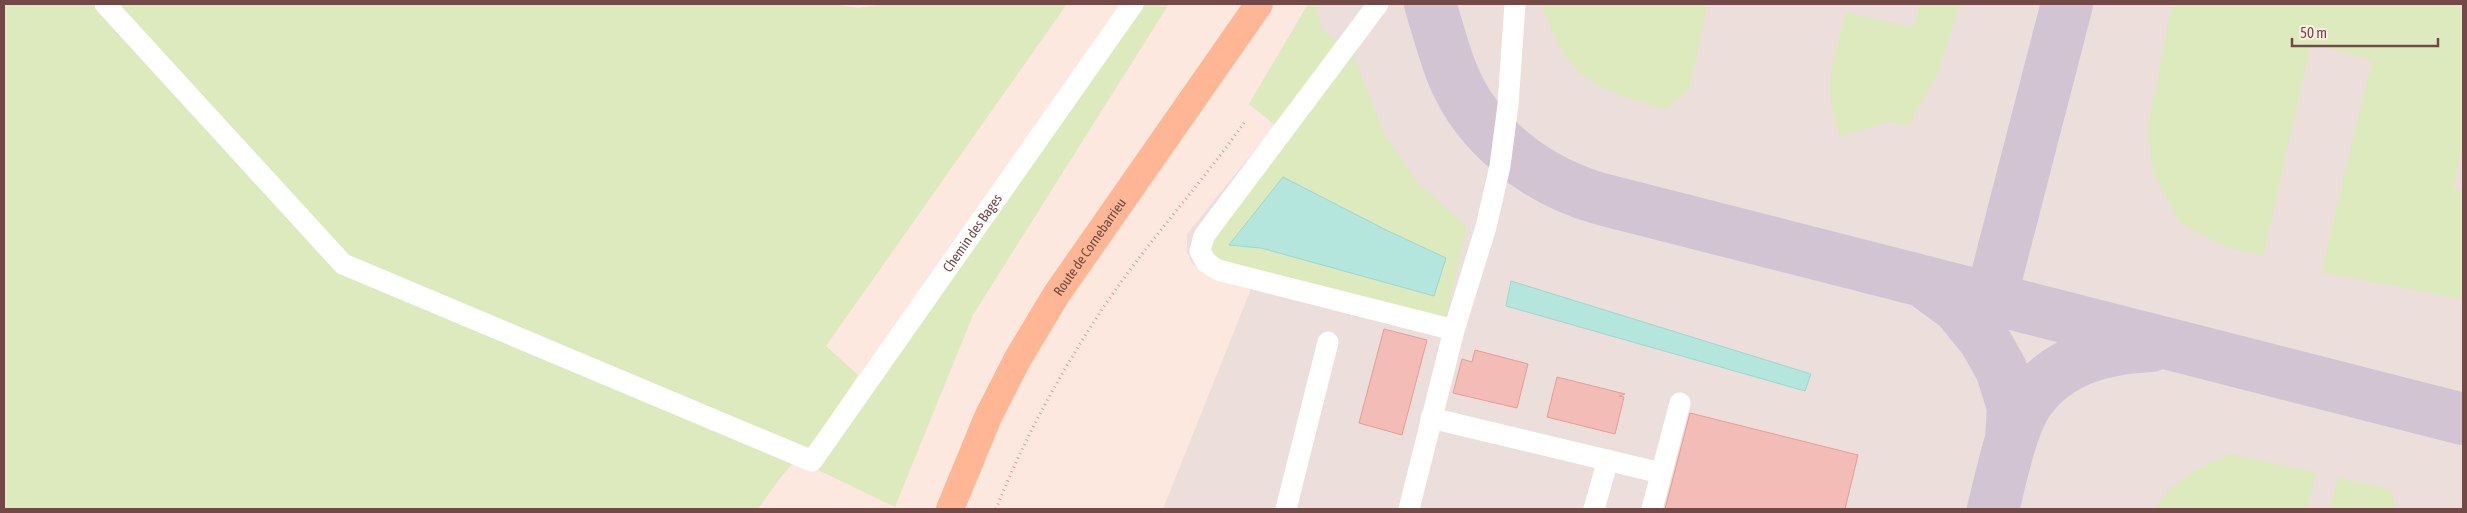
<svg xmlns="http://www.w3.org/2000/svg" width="2467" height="513" font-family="'Asap Condensed',sans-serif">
<rect width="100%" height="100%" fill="#fde8df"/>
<path fill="#ebdedb" d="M 1308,4 L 2463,4 L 2463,509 L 1163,509 L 1251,289 L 1212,279 L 1191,262 L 1187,252 L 1187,234 L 1275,125 L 1249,104 Z"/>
<path fill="#ddeabe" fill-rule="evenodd" d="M 4,4 L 835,4 L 858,8 L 882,4 L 1067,4 L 826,346 L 858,375 L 819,435 L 781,477 L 758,509 L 4,509 Z
M 1145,4 L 1169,4 L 973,315 L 895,507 L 816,469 Z
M 1308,4 L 1315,4 L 1322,29 L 1339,43 L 1275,125 L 1249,104 Z
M 1541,4 L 1708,4 L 1689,90 L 1666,109 C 1627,97 1587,90 1563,53 C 1554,38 1548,20 1541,4 Z
M 1920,4 L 1960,4 L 1938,73 L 1908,127 L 1890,121 L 1840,137 C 1821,87 1833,61 1846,12 L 1913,28 Z
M 2172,4 L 2463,4 L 2463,146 L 2453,189 L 2463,192 L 2463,299 L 2321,272 L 2372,60 L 2311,44 L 2263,256 L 2224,246 L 2181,224 L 2154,175 L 2147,132 Z
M 1352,52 L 1385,135 L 1417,182 L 1467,227 L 1445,321 L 1218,261 L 1209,253 L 1213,234 ZM 1386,230 L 1446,258 L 1434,296 L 1261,248 L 1229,245 Z
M 2230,454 L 2316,472 L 2307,509 L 2155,509 C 2172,480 2200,467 2230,454 Z
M 2338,477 L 2391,490 L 2397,509 L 2329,509 Z"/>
<path fill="#b4e6de" stroke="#9ad8ce" d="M 1283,177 L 1386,230 L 1446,258 L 1434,296 L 1261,248 L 1229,245 Z
M 1511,281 L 1811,374 L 1805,391 L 1506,306 Z"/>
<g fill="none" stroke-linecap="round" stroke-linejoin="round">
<path stroke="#d2c4d2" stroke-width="52" d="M 1430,4 C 1437,26 1443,50 1452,73 C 1477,136 1537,181 1601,199 L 2463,419
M 1928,285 L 1958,307 L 1984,339 L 2001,369 L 2013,407 L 2011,440
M 1991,298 L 2067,4
M 1993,509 C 2001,479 2011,425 2029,400 C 2058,360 2104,348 2151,346"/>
</g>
<path fill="#f3bcb6" stroke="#e69c96" d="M 1384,329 L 1427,340 L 1402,435 L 1359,423 Z
M 1475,350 L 1528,364 L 1517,408 L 1453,393 L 1462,359 L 1472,362 Z
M 1557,377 L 1625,394 L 1619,396 L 1624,397 L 1615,434 L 1547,417 Z
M 1690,413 L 1858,455 L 1845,509 L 1665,509 Z"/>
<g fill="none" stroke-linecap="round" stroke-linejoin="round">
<path stroke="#d79f9a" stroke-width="3" stroke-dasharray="1 4" stroke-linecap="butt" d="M 996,509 C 1024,438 1063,368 1105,305 C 1149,240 1202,183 1246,120"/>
<g stroke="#fff" stroke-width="21">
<path id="s1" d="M 105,4 L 343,264 L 812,461 L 1133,4"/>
<path d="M 1378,4 L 1204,236 L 1200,251 L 1206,262 L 1218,270 L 1454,330"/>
<path d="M 1431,418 L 1661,473"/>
<path d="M 1286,509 L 1328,342"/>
<path d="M 1409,509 L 1454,330 L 1486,227 L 1500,166 L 1508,105 L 1515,4"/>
<path d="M 1594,509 L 1608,460"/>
<path d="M 1652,509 L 1680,403"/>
</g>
<path stroke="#feb695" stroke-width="28" id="s2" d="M 950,509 L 988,417 L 1017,360 L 1056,295 L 1259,4"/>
</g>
<g text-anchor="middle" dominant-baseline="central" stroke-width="4.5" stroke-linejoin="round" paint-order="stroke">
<g font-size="14" fill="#734947" stroke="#ffede6">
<text stroke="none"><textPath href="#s1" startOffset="1140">Chemin des Bages</textPath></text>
<text stroke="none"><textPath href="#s2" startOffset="298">Route de Cornebarrieu</textPath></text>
</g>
</g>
<rect width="2467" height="513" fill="none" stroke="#734947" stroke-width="10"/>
<path d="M2292 38v8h146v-8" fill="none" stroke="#734947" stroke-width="2.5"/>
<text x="2300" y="38" font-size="15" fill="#734947" stroke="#ffede6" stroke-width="4" paint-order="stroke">50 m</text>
</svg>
